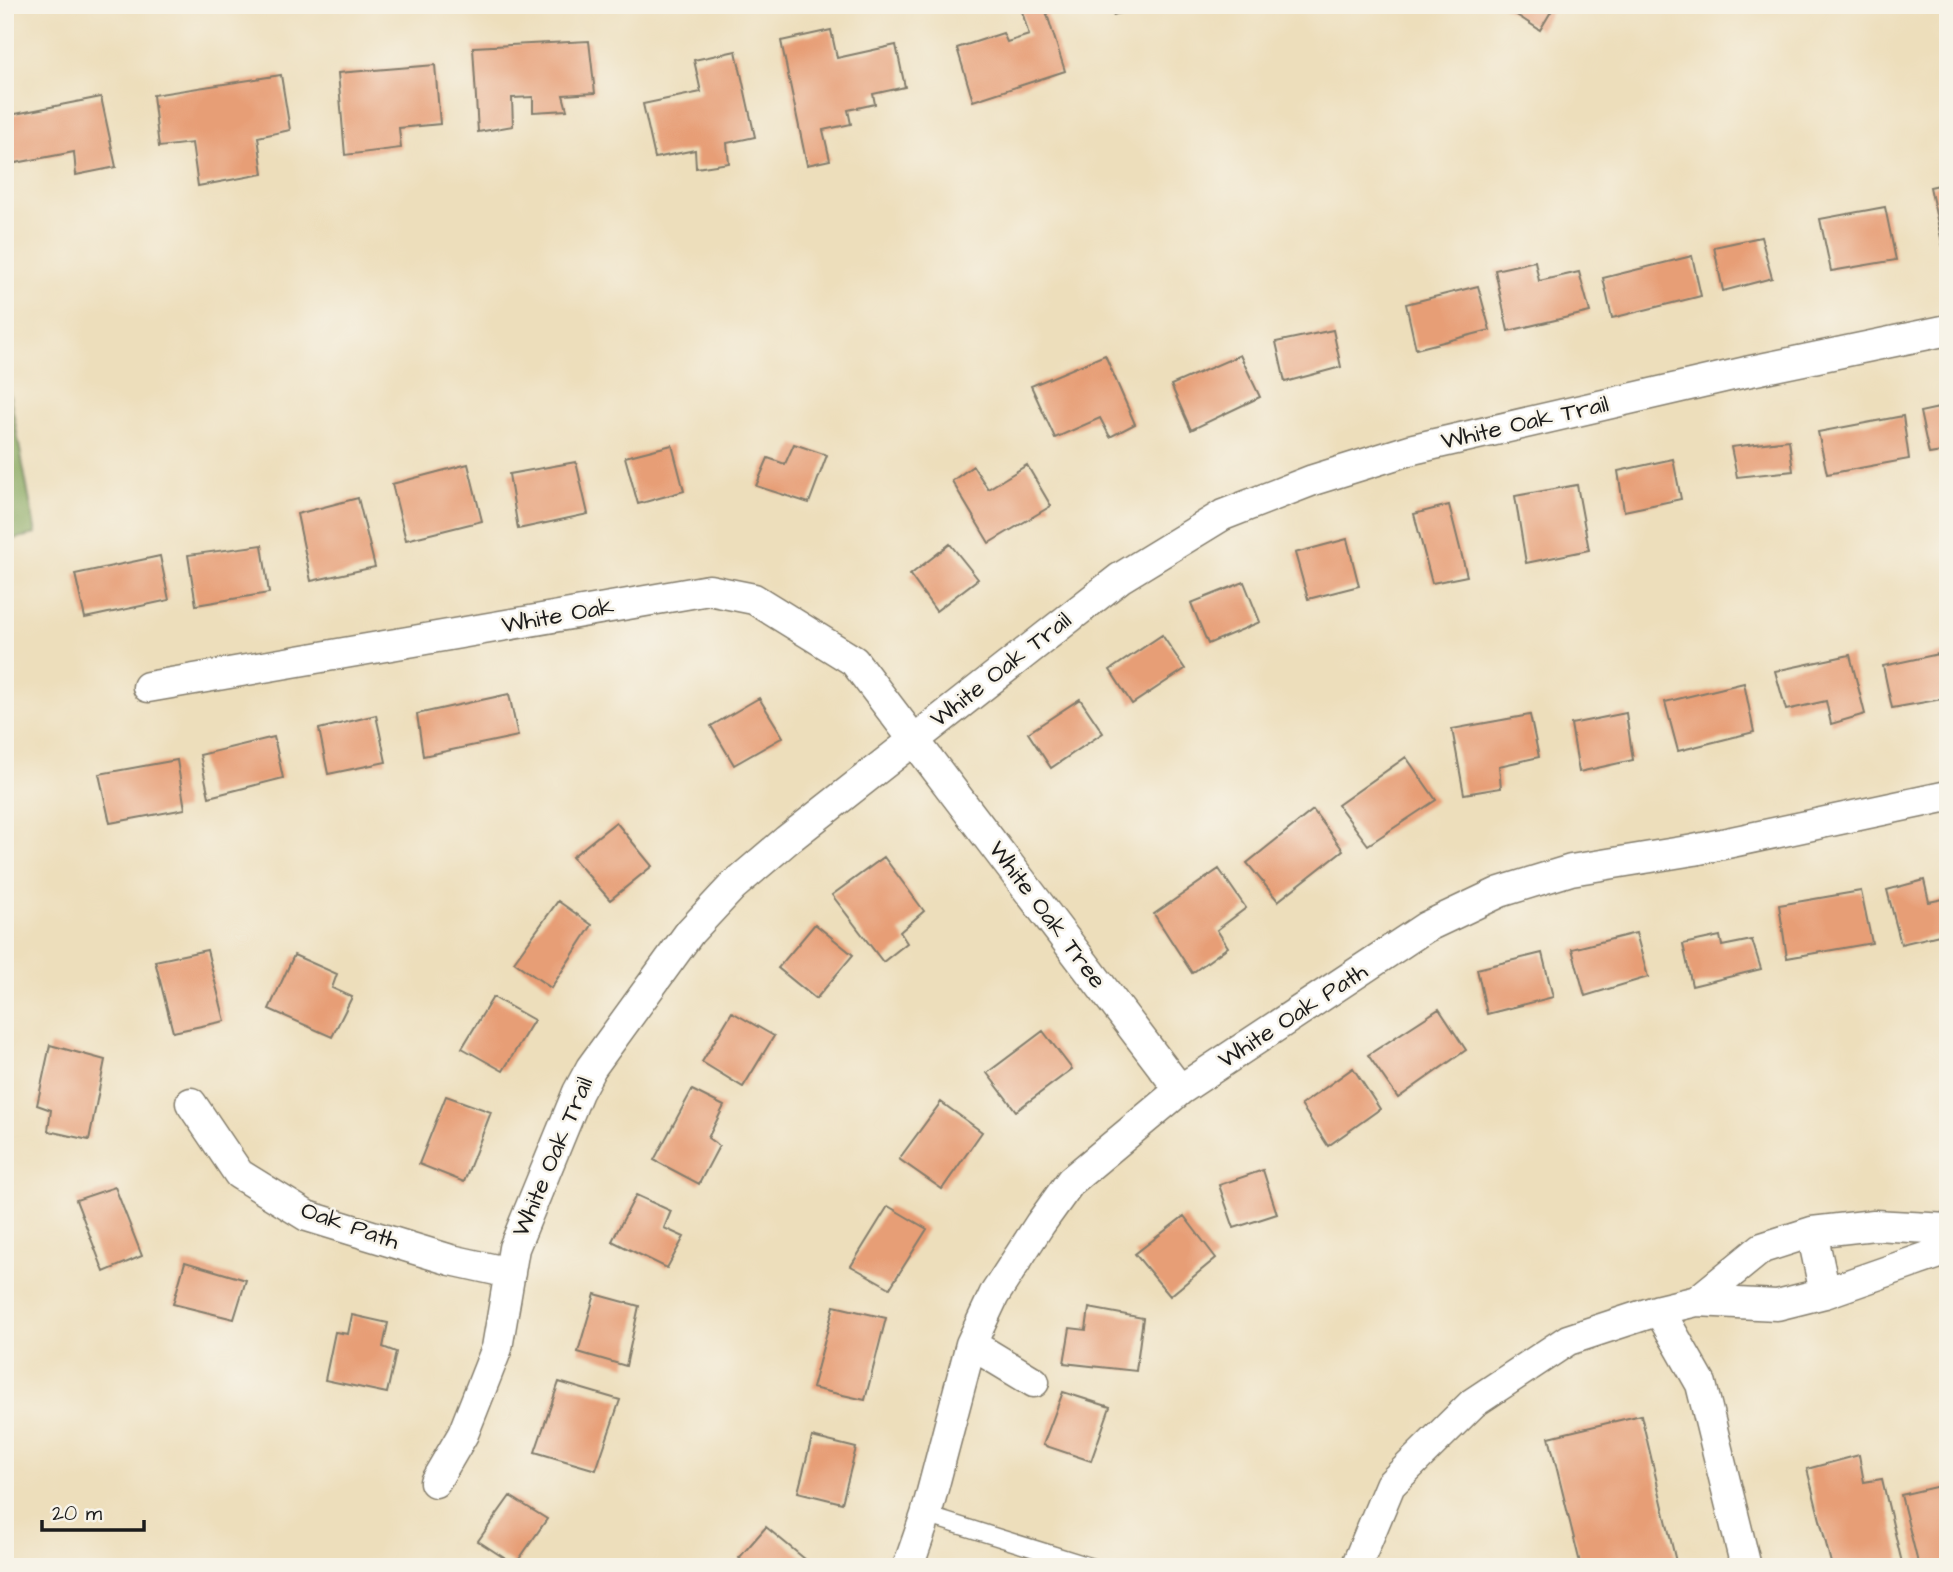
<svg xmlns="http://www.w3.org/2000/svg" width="1953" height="1572" font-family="'Architects Daughter',sans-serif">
<rect width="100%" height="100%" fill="#f7f3e8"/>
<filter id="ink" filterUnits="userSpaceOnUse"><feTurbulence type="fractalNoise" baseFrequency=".0143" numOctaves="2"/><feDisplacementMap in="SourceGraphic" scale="14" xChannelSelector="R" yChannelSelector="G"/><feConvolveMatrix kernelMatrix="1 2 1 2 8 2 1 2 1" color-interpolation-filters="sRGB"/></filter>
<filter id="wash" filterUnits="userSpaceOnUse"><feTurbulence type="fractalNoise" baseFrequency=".00686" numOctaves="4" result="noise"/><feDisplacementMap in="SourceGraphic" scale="28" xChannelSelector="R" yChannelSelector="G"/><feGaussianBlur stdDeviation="1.57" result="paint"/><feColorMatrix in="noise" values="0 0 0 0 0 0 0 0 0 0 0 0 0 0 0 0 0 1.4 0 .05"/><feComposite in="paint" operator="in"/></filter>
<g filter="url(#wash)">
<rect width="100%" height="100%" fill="#eddebb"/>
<path fill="#85a65b" stroke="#50613c" stroke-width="2" d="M 8,386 L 36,534 L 5,541 L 5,387 Z"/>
<g id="blocks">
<path fill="#e79e76" d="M 1030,5 L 1044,5 L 1065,71 L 973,101 L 957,48 L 1003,33 L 1007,42 L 1029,35 L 1021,8 Z
M 1111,5 L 1146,5 L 1146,6 L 1113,15 Z
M 1501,5 L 1555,5 L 1540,30 Z
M 831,30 L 837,58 L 896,45 L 905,87 L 873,94 L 875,104 L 848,110 L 851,124 L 823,130 L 830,160 L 807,165 L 781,41 Z
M 589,41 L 595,93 L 563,95 L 567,110 L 533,112 L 533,97 L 512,98 L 513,126 L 478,132 L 473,47 Z
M 736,51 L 755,137 L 727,143 L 729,163 L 696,168 L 695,150 L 655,158 L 643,104 L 701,92 L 694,60 Z
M 435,65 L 440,124 L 399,128 L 401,148 L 345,155 L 338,73 Z
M 281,75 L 290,130 L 258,137 L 263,174 L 198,186 L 192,143 L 159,147 L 153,95 Z
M 101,97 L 116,167 L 76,175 L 74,152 L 5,165 L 5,116 Z
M 1948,183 L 1948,246 L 1943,247 L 1930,187 Z
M 1885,207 L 1896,260 L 1831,271 L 1820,219 Z
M 1761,237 L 1772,278 L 1723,291 L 1714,247 Z
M 1692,256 L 1701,296 L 1612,318 L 1603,278 Z
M 1535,261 L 1539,281 L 1579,272 L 1590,312 L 1508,331 L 1495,270 Z
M 1478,286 L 1490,330 L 1416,349 L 1406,304 Z
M 1333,330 L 1341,367 L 1285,382 L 1276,342 Z
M 1105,355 L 1135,424 L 1110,437 L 1100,418 L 1055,438 L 1031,386 Z
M 1240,355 L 1260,397 L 1191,430 L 1171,385 Z
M 1948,406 L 1948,474 L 1947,474 L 1942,452 L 1929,454 L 1920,412 Z
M 1903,416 L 1909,459 L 1827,474 L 1818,432 Z
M 1789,440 L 1793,471 L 1737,477 L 1731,447 Z
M 794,444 L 827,455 L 809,503 L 756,486 L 768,458 L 785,464 Z
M 672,445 L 684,491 L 638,504 L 625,457 Z
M 1673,459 L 1681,499 L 1624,511 L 1618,471 Z
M 576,462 L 588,514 L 518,529 L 509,474 Z
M 468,464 L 482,521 L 406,540 L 392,484 Z
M 1027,465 L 1051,506 L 989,543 L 952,481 L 973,466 L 988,489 Z
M 1577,485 L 1589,550 L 1526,563 L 1515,496 Z
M 358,498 L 375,567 L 311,581 L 297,514 Z
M 1449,505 L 1467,576 L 1432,583 L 1414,514 Z
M 1347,539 L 1359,586 L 1308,599 L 1295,553 Z
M 950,544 L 978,579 L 936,611 L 910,575 Z
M 262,545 L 269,593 L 196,605 L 188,555 Z
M 160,556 L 169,600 L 85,618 L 75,574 Z
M 1244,582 L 1260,622 L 1208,644 L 1191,603 Z
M 1162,635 L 1185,669 L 1132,704 L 1110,670 Z
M 1948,652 L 1948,698 L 1892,708 L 1883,666 Z
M 1850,655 L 1865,714 L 1831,724 L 1826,701 L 1786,710 L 1775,671 Z
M 1744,683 L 1754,732 L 1678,751 L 1665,702 Z
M 509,694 L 518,736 L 423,756 L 417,714 Z
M 759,698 L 783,737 L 734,765 L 711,726 Z
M 1080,699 L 1103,733 L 1051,768 L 1028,733 Z
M 1626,713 L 1633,760 L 1579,772 L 1571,724 Z
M 376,715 L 386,762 L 328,774 L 319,729 Z
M 1530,715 L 1539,757 L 1499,766 L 1501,788 L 1464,794 L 1452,729 Z
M 274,737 L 283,778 L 209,797 L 200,755 Z
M 1406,757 L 1436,800 L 1368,845 L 1338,805 Z
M 177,760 L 185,809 L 110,823 L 99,774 Z
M 1313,810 L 1343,850 L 1278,901 L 1247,863 Z
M 616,822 L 652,866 L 610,900 L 572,857 Z
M 884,857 L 924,911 L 900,932 L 907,943 L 883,962 L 832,895 Z
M 1219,869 L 1246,908 L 1217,930 L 1228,947 L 1192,973 L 1154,914 Z
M 1924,880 L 1929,902 L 1948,898 L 1948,933 L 1901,944 L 1887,890 Z
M 1861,891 L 1872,943 L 1787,958 L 1779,905 Z
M 558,901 L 592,925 L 551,988 L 514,962 Z
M 815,924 L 853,955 L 816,999 L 778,968 Z
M 1636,933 L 1648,977 L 1585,996 L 1572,949 Z
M 1720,936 L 1722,946 L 1752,940 L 1761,969 L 1692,986 L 1683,944 Z
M 207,950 L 225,1021 L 173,1032 L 155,961 Z
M 1542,953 L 1553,997 L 1487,1014 L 1477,969 Z
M 294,955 L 337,974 L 332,988 L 352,997 L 332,1037 L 269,1009 Z
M 493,997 L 534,1020 L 503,1071 L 462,1048 Z
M 1439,1009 L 1466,1050 L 1398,1098 L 1368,1055 Z
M 732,1012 L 774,1036 L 743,1087 L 702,1062 Z
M 1043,1031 L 1072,1069 L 1016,1111 L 987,1073 Z
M 50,1045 L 105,1060 L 89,1140 L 48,1131 L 51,1110 L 37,1105 Z
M 1353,1068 L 1380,1109 L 1328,1146 L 1301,1105 Z
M 692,1090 L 724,1106 L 708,1138 L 719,1146 L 699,1184 L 654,1160 Z
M 446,1096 L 491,1112 L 464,1182 L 419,1164 Z
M 941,1102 L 982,1132 L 942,1189 L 899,1159 Z
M 1263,1170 L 1277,1214 L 1234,1228 L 1219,1185 Z
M 115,1187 L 142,1256 L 104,1272 L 76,1200 Z
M 636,1195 L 671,1211 L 664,1228 L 684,1237 L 667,1268 L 612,1241 Z
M 888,1206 L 927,1229 L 890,1288 L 851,1266 Z
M 1184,1216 L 1216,1258 L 1170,1296 L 1135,1254 Z
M 185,1262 L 246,1280 L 234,1319 L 173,1304 Z
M 595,1294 L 639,1306 L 626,1366 L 578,1352 Z
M 834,1306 L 886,1318 L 865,1400 L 812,1388 Z
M 1089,1308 L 1143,1318 L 1136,1371 L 1064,1363 L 1070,1328 L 1086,1330 Z
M 352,1315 L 388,1323 L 383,1347 L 396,1352 L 387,1393 L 325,1380 L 335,1332 L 348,1334 Z
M 559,1382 L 620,1400 L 596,1470 L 535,1452 Z
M 1063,1392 L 1110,1407 L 1091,1461 L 1043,1445 Z
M 1641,1415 L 1677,1566 L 1581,1567 L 1549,1437 Z
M 812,1437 L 856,1448 L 842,1503 L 798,1492 Z
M 1859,1455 L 1864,1482 L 1882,1479 L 1903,1567 L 1832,1567 L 1807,1469 Z
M 1948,1484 L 1948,1567 L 1919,1567 L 1901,1495 Z
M 510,1496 L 547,1519 L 515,1565 L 478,1541 Z
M 766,1527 L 811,1564 L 808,1567 L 749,1567 L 739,1558 Z"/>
</g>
</g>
<g filter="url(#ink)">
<use href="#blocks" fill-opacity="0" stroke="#847d6c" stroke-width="2"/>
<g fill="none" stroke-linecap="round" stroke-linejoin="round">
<g stroke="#847d6c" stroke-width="19">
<path id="lane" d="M 926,1515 L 1093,1567"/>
</g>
<g stroke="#847d6c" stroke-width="33">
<path id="street" d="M 148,687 L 709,590 L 754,599 L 854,661 L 1180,1090
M 191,1103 L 239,1174 L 307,1216 L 451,1260 L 510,1273
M 1812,1232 L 1825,1293
M 1697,1301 L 1762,1248 L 1812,1232 L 1874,1225 L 1948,1229
M 1659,1310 L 1701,1384 L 1746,1567
M 971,1344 L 1034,1382
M 435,1482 L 463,1434 L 497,1348 L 514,1248 L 578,1092 L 591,1068 L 690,932 L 733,886 L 787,840 L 1120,578 L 1223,515 L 1313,480 L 1413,449 L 1746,372 L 1948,330
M 908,1567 L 926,1515 L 971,1344 L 994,1295 L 1040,1224 L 1071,1181 L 1180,1090 L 1426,927 L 1500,892 L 1571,870 L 1694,850 L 1948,796
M 1356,1567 L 1390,1485 L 1473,1403 L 1568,1340 L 1659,1310 L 1697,1301 L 1777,1305 L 1825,1293 L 1948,1250"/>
</g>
<use href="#lane" stroke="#fff" stroke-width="16"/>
<use href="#street" stroke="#fff" stroke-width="30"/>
</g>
</g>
<g text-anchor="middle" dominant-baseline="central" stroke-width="5" stroke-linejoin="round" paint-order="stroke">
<g font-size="24" fill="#1c1c1c" stroke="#f7f3e8">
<text transform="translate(1525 423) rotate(-13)">White Oak Trail</text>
<text transform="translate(558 616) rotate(-10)">White Oak</text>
<text transform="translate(1001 670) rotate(-38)">White Oak Trail</text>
<text transform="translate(1047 915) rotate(53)">White Oak Tree</text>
<text transform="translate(1293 1016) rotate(-33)">White Oak Path</text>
<text transform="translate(553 1157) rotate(-67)">White Oak Trail</text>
<text transform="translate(350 1226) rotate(19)">Oak Path</text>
</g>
</g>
<rect width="1953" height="1572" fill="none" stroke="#f7f3e8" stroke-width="28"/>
<path d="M42 1520v10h102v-10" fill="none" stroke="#1c1c1c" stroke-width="3.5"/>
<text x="52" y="1520" font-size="21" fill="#1c1c1c" stroke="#f7f3e8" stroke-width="5" paint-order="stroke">20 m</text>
</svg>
